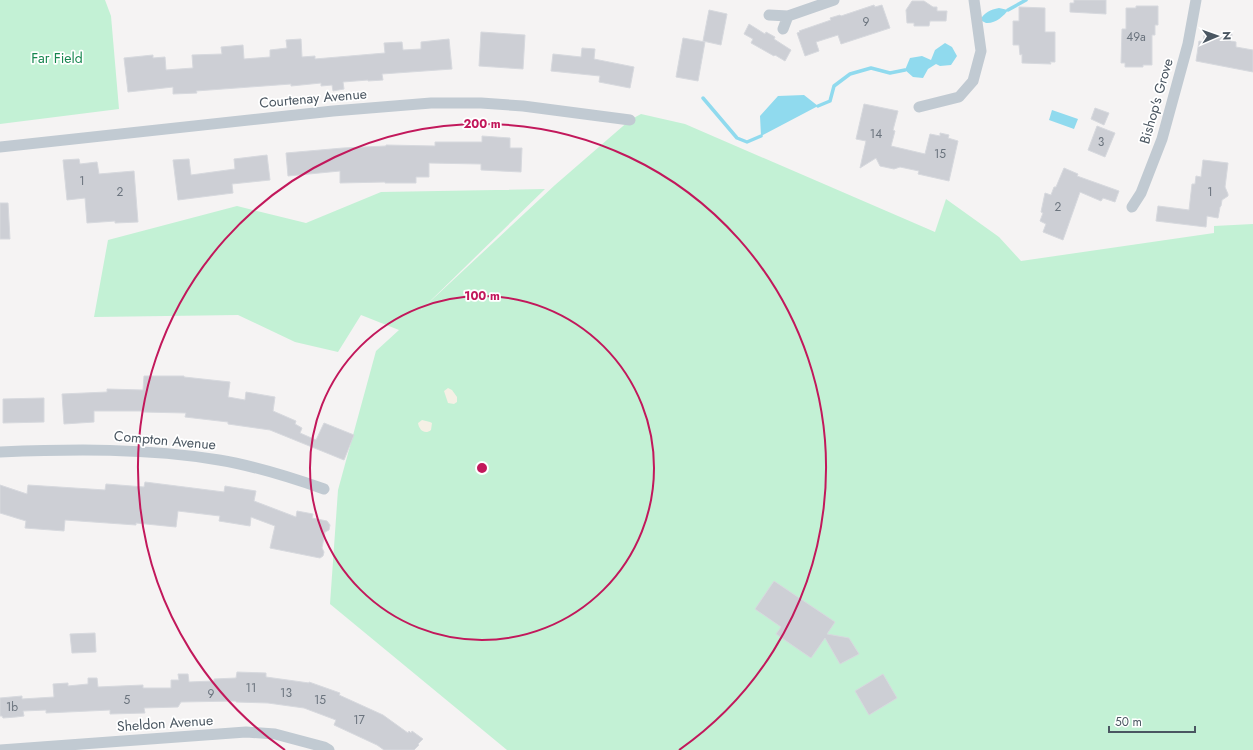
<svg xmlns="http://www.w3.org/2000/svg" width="1253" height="750" font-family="Jost,sans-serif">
<rect width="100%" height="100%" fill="#f5f3f3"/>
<path fill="#c3f1d5" d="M 0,0 L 105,0 L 111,16 L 119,109 L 0,124 Z
M 641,114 L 685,124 L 935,232 L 946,199 L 999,237 L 1021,261 L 1214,233 L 1214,226 L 1253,224 L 1253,750 L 507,750 L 330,604 L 338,490 L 376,351 L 399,330 L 361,315 L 338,352 L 295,342 L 238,315 L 94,317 L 108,240 L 237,206 L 306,223 L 381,192 L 545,189 L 421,310 L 555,185 L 630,120 Z"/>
<path fill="#f5f0e5" d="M 448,388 L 452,390 L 457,397 L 457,402 L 454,404 L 448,403 L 444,391 Z
M 422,420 L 430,422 L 432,423 L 431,430 C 425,435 419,430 418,423 Z"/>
<path fill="#90daee" d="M 999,8 L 1008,10 C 1004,16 995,24 986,23 C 984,22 982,21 980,20 C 985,12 990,10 999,8 Z
M 945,43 L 952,47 L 957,56 L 951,65 L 940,66 L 936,64 L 928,69 L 923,78 L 913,77 L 905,70 L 910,58 L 922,56 L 931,60 L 935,50 Z
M 804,95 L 818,106 L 761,136 L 760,116 L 778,96 Z
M 1052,110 L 1078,119 L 1074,129 L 1049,120 Z"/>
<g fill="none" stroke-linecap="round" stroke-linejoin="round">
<path stroke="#90daee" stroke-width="3.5" d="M 1008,10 L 1026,0
M 703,98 L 737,138 L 747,142 L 761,136
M 818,106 L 830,101 L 834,86 L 850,74 L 871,68 L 890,73 L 905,70"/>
</g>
<path fill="#cdcfd5" stroke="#d7d9de" d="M 1074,0 L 1106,0 L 1106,14 L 1070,12 L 1070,3 L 1074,3 Z
M 912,1 L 924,1 L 933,7 L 937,7 L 937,11 L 947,11 L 946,21 L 930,21 L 929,26 L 914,26 L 914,23 L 907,23 L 906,10 Z
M 874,5 L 875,7 L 882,5 L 890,28 L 841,44 L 838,35 L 816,42 L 819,51 L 805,56 L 797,33 L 800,32 L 799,31 L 831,20 L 830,18 L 840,15 L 841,16 Z
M 1136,6 L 1158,6 L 1158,25 L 1155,25 L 1155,35 L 1152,35 L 1152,65 L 1143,65 L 1143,67 L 1125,67 L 1125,63 L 1121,63 L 1122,29 L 1126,29 L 1126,8 L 1136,8 Z
M 1019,7 L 1045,8 L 1045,32 L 1055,32 L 1055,62 L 1050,62 L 1051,64 L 1022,63 L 1022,54 L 1020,55 L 1019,45 L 1013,45 L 1013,21 L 1019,21 Z
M 709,10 L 727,14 L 721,45 L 703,41 Z
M 749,24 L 765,34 L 766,32 L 775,37 L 774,39 L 791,50 L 785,61 L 775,55 L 774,56 L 751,43 L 753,39 L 744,34 Z
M 481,32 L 525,35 L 523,69 L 479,66 Z
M 1223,32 L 1232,34 L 1231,41 L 1236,42 L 1236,47 L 1253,50 L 1253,72 L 1196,61 L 1199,41 L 1203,42 L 1204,35 L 1220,38 L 1220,37 L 1222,37 Z
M 683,38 L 705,42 L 698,81 L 676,77 Z
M 301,39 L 302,57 L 315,56 L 315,59 L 385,53 L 384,43 L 402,42 L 403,50 L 421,49 L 421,42 L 449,39 L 452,69 L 382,74 L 383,80 L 368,81 L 368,80 L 343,82 L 344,89 L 333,91 L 332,85 L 321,86 L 321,83 L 291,86 L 291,84 L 196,91 L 197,93 L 173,94 L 173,87 L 128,92 L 124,58 L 153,55 L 153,58 L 165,57 L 166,70 L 193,68 L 192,55 L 222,54 L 221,47 L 243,45 L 244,59 L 270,57 L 270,50 L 287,48 L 286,40 Z
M 582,48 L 595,49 L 594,59 L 634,67 L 630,88 L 599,82 L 600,76 L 551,71 L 553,54 L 581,57 Z
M 864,104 L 898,111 L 893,130 L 895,131 L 891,146 L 925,154 L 930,134 L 940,136 L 940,133 L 949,135 L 948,138 L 958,141 L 949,181 L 918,174 L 919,171 L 900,167 L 894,169 L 880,166 L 876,158 L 860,168 L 866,141 L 856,139 Z
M 1095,108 L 1109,113 L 1104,125 L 1091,119 Z
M 1097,126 L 1115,133 L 1105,157 L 1088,150 Z
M 482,136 L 510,138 L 510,148 L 522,148 L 521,172 L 481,170 L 481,164 L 429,163 L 429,177 L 416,177 L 416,183 L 385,183 L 385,182 L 340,183 L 340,171 L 288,176 L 286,153 L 343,148 L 386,146 L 386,145 L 435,146 L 435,142 L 482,142 Z
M 267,155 L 270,180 L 232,184 L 233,193 L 178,200 L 173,160 L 189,159 L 191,175 L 235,169 L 234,159 Z
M 79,159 L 80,164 L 97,162 L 99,174 L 134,171 L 138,222 L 115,223 L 115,221 L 87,223 L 85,198 L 67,200 L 63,160 Z
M 1203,160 L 1228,163 L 1225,187 L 1228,194 L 1228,196 L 1222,200 L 1221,206 L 1220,207 L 1218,218 L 1207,216 L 1206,227 L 1156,221 L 1158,206 L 1189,210 L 1192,184 L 1195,184 L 1196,176 L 1201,177 Z
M 1064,168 L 1078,174 L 1077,176 L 1119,191 L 1115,202 L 1103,198 L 1101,201 L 1080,192 L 1063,240 L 1043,232 L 1046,224 L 1040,221 L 1043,213 L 1041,212 L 1045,193 L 1051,195 L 1054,187 L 1056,187 Z
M 0,203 L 8,203 L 10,239 L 0,239 Z
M 144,376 L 184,376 L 184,377 L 230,382 L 228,397 L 245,400 L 246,392 L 275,397 L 273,411 L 296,421 L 295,424 L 302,428 L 300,433 L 316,440 L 324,423 L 354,435 L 344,460 L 270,430 L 228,424 L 228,422 L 185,417 L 186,413 L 143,412 L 143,411 L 94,411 L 94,422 L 64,424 L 62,394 L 107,392 L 107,389 L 143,390 Z
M 44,398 L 44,422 L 3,423 L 3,399 Z
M 145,482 L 224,492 L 225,486 L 256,491 L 254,501 L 296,517 L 297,511 L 313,514 L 312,518 L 327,521 L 330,525 L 329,530 L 325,532 L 322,548 L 324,552 L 323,556 L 320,558 L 270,548 L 275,526 L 251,517 L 250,526 L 219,521 L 220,516 L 178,511 L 176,527 L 136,523 L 136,525 L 65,520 L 64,531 L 25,528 L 26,521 L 0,513 L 0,485 L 27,494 L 28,485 L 105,490 L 106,484 L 144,487 Z
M 774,581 L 835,622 L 827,634 L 849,638 L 859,654 L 840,664 L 825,638 L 811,658 L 776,634 L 781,627 L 755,609 Z
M 95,633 L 96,652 L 72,653 L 70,634 Z
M 237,672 L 266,673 L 266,677 L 309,683 L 309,682 L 340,693 L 339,695 L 383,715 L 408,733 L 409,731 L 411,733 L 412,731 L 423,739 L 418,744 L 419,745 L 414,750 L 384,750 L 377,745 L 334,725 L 336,720 L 304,708 L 268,703 L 236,702 L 236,701 L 181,702 L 178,707 L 144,708 L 145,713 L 110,714 L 110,710 L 46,713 L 46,710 L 23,711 L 24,716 L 16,717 L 3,718 L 2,716 L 0,716 L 0,698 L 22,696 L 22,699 L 54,697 L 53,684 L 68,683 L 68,686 L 88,684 L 88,678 L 97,678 L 98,687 L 143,685 L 143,688 L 171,688 L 171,680 L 179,680 L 178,674 L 188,674 L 189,682 L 214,681 L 214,679 L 236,678 Z
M 883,674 L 897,698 L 869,715 L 855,691 Z"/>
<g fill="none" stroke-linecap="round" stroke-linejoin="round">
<path stroke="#c1cad2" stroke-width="11" d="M 769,15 L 788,16 L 834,0
M 783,29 L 788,16
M 919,107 L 959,97 L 973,81 L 981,51 L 974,0
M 0,147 L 333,111 L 431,103 L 481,103 L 523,106 L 630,120
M 1132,207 L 1141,193 L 1162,139 L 1188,44 L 1196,0
M 0,452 C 73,449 147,448 219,460 C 255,466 290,477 324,489
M 0,750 L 246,732 L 275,734 L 324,747 L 329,750"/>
</g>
<g fill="none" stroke="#c2185b" stroke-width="2">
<circle cx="482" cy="468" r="172"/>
<path d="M285 750A344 344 0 1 1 679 750"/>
</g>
<g text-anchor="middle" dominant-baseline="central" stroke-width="3.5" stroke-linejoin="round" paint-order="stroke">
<g font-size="12" fill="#6b747e">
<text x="866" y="22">9</text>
<text x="1136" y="37">49a</text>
<text x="876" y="134">14</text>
<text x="1101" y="142">3</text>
<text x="940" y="154">15</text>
<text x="82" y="181">1</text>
<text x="120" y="192">2</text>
<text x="1210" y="192">1</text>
<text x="1058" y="207">2</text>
<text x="251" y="688">11</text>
<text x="286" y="693">13</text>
<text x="211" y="694">9</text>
<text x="127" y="700">5</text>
<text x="320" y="700">15</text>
<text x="12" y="707">1b</text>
<text x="359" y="720">17</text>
</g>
<g font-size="14" fill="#17864f" stroke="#fff">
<text x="57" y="58">Far Field</text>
</g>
<g font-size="14" fill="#4a5661" stroke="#fff">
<text transform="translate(313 98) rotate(-5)">Courtenay Avenue</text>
<text transform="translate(1156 101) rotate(-74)">Bishop's Grove</text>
<text transform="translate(165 440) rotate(5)">Compton Avenue</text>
<text transform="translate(165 723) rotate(-4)">Sheldon Avenue</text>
</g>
</g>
<circle cx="482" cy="468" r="6" fill="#c2185b" stroke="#fff" stroke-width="2"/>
<g font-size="12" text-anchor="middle" font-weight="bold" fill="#c2185b" stroke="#fff" stroke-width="3.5" stroke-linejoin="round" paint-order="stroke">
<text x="482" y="128">200 m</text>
<text x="482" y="300">100 m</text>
</g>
<g transform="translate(1217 36) rotate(88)" stroke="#ffffff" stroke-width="3" paint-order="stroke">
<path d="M0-3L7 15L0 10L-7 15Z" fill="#4a5661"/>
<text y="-6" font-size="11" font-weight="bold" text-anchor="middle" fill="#4a5661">N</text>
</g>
<path d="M1109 726v6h86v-6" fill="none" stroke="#4a5661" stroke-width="2"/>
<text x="1115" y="726" font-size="12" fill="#4a5661" stroke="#ffffff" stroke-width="3" paint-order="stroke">50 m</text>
</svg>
